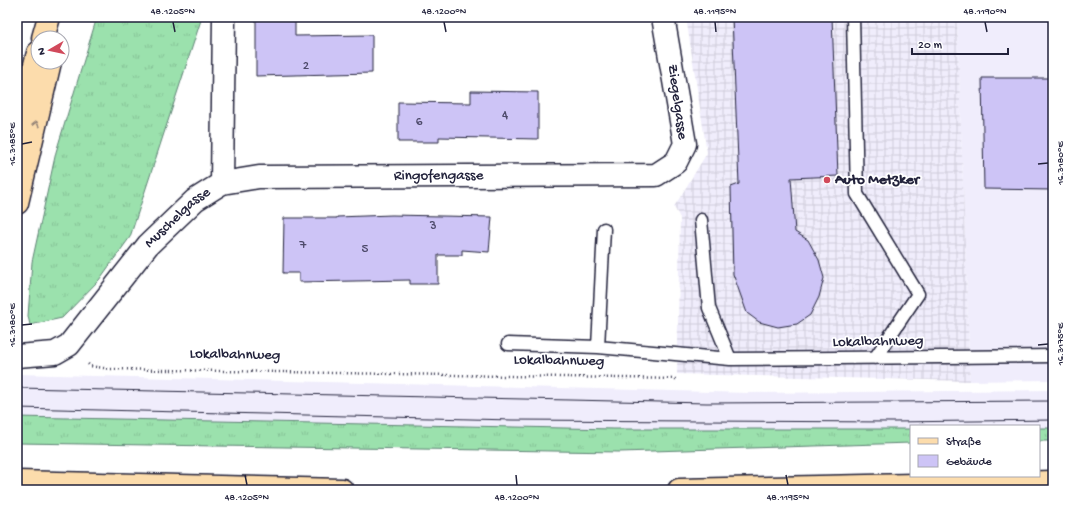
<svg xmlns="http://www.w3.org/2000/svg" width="1070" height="507" font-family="'Gochi Hand',sans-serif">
<defs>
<pattern id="industrial-grid" width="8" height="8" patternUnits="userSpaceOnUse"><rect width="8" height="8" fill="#f0edfc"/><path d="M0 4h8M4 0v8" fill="none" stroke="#cecbd9"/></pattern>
<pattern id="grass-tufts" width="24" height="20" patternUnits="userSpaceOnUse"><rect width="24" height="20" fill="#9be1ad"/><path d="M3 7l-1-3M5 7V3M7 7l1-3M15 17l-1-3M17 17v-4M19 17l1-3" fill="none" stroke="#85c196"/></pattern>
</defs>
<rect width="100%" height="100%" fill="#fff"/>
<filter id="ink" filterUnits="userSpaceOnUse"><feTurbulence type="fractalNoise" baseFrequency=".025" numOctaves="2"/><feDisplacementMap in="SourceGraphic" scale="8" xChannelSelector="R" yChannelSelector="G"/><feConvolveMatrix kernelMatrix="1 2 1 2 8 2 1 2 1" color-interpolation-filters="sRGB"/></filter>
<g filter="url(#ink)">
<path fill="#f0edfc" d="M 957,17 L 1053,17 L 1053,380 L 970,381 Z
M 17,374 L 749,393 L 1053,390 L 1053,428 L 1039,428 L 1039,426 L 911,426 L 911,429 L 614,429 L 17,417 Z"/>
<path fill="url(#industrial-grid)" d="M 686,17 L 957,17 L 970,381 L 677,374 L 680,218 L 674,207 L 707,153 Z"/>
<path fill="url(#grass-tufts)" stroke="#5e8274" d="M 97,17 L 202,17 L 130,237 L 99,280 L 62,318 L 30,325 L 28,316 L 32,262 L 56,152 Z
M 17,417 L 614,429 L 911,429 L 911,443 L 620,452 L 17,443 Z
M 1039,428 L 1053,428 L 1053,441 L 1039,441 Z"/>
<path fill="#cdc4f6" stroke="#22223b" d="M 256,17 L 295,17 L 295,36 L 372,35 L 372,73 L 256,76 Z
M 732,17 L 832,17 L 838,176 L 791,178 L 795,232 L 808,240 L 819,260 L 824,278 L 819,297 L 810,315 L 797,324 L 778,327 L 759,322 L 747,313 L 733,274 L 731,187 L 739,184 Z
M 982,78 L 1053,78 L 1053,190 L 984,189 Z
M 471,91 L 538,92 L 538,139 L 439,137 L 439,142 L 398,142 L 398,102 L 471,103 Z
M 392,215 L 492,217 L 489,252 L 462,250 L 462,255 L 438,255 L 438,284 L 410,284 L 410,280 L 299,282 L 299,273 L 283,273 L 284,218 L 337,218 L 337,217 Z"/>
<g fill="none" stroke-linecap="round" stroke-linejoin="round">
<g stroke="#22223b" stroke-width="15">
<path id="service" d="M 853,17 L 857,194 L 918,294 L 875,358
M 701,220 L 709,308 L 730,359
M 508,344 L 598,347 L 730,359 L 1053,356
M 598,347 L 604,229"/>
</g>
<g stroke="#22223b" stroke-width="25">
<g id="minor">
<path id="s1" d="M 222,183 L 259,177 L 656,175 L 676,162 L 685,144 L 663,17"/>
<path id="s2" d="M 17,356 L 55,353 L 69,345 L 148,245 L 195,200 L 222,183 L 224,17"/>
</g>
</g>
<g stroke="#22223b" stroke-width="25">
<path id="primary" d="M 17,482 L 342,490
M 679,490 L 1053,482"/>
</g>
<g stroke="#22223b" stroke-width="25">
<path id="motorway" d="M 43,38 L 49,17
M 17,134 L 38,53
M 17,203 L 50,62"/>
</g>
<path stroke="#22223b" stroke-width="2.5" stroke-dasharray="1 3" stroke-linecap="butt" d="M 88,364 L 90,366 L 110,369 L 678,379"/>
<use href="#service" stroke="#fff" stroke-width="12"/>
<use href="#minor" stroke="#fff" stroke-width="22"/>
<use href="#primary" stroke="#fcdcac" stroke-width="22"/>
<use href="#motorway" stroke="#fcdcac" stroke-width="22"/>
<path stroke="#22223b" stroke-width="1" d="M 17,388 L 707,403 L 1053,401
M 17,408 L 512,420 L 893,422 L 1053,420"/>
</g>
<defs><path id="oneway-chevron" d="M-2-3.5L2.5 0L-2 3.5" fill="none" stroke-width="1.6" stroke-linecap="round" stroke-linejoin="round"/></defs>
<use stroke="#8f7f74" href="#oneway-chevron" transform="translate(36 124) rotate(-77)"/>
</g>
<path fill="none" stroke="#22223b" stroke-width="1.5" d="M 173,22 L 175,32M 444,22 L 446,32M 715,22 L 716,32M 985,22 L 987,32M 22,144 L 32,142M 1038,164 L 1048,163M 22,325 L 32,324M 1038,345 L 1048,344M 245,475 L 247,485M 516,475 L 517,485M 786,475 L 788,485"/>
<circle fill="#d1495b" stroke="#fff" stroke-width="1.5" cx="827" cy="180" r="4"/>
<g text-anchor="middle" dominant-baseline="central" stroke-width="3.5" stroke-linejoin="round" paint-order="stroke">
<g font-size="13" fill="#4d4a6a">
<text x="306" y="66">2</text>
<text x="505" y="115">4</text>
<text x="419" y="122">6</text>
<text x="433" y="226">3</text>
<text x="303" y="245">7</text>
<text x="365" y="249">5</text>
</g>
<g font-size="15" fill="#22223b" stroke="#fff">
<text transform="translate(677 102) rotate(82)">Ziegelgasse</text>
<text stroke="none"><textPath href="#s1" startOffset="217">Ringofengasse</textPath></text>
<text stroke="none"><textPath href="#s2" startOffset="222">Muschelgasse</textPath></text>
<text transform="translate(878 342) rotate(-1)">Lokalbahnweg</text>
<text transform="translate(235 355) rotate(1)">Lokalbahnweg</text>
<text transform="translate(559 361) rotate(1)">Lokalbahnweg</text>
</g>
<g font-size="15" font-weight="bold" fill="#22223b" stroke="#fff" text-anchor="start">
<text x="835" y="180">Auto Metzker</text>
</g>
</g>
<rect width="1070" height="507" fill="none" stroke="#fff" stroke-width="44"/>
<rect x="910" y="425" width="130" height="52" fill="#ffffff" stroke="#a7a7b1"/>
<rect x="918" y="438" width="20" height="6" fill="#fcdcac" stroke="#a7a7b1"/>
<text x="946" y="445" font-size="12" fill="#22223b">Straße</text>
<rect x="918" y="455" width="20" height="12" fill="#cdc4f6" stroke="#a7a7b1"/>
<text x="946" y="465" font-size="12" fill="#22223b">Gebäude</text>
<g transform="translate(50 50) rotate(261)"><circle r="19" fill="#ffffff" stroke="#a7a7b1"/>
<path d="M0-3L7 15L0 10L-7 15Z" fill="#d1495b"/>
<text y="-6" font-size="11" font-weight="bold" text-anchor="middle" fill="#22223b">N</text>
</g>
<path d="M912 48v6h96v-6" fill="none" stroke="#22223b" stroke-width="2"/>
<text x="918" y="48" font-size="12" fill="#22223b" stroke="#ffffff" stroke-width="3" paint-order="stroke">20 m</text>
<rect x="22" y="22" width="1026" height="463" fill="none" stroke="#22223b" stroke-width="1.5"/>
<g font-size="10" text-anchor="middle" fill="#22223b">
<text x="173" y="14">48.1205°N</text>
<text x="444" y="14">48.1200°N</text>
<text x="715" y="14">48.1195°N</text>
<text x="985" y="14">48.1190°N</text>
<text transform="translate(11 144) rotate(-90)" y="4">16.3185°E</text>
<text transform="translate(1059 163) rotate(-90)" y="4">16.3180°E</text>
<text transform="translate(11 325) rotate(-90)" y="4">16.3180°E</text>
<text transform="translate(1059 344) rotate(-90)" y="4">16.3175°E</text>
<text x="247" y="500">48.1205°N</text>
<text x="517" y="500">48.1200°N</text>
<text x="788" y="500">48.1195°N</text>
</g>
</svg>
